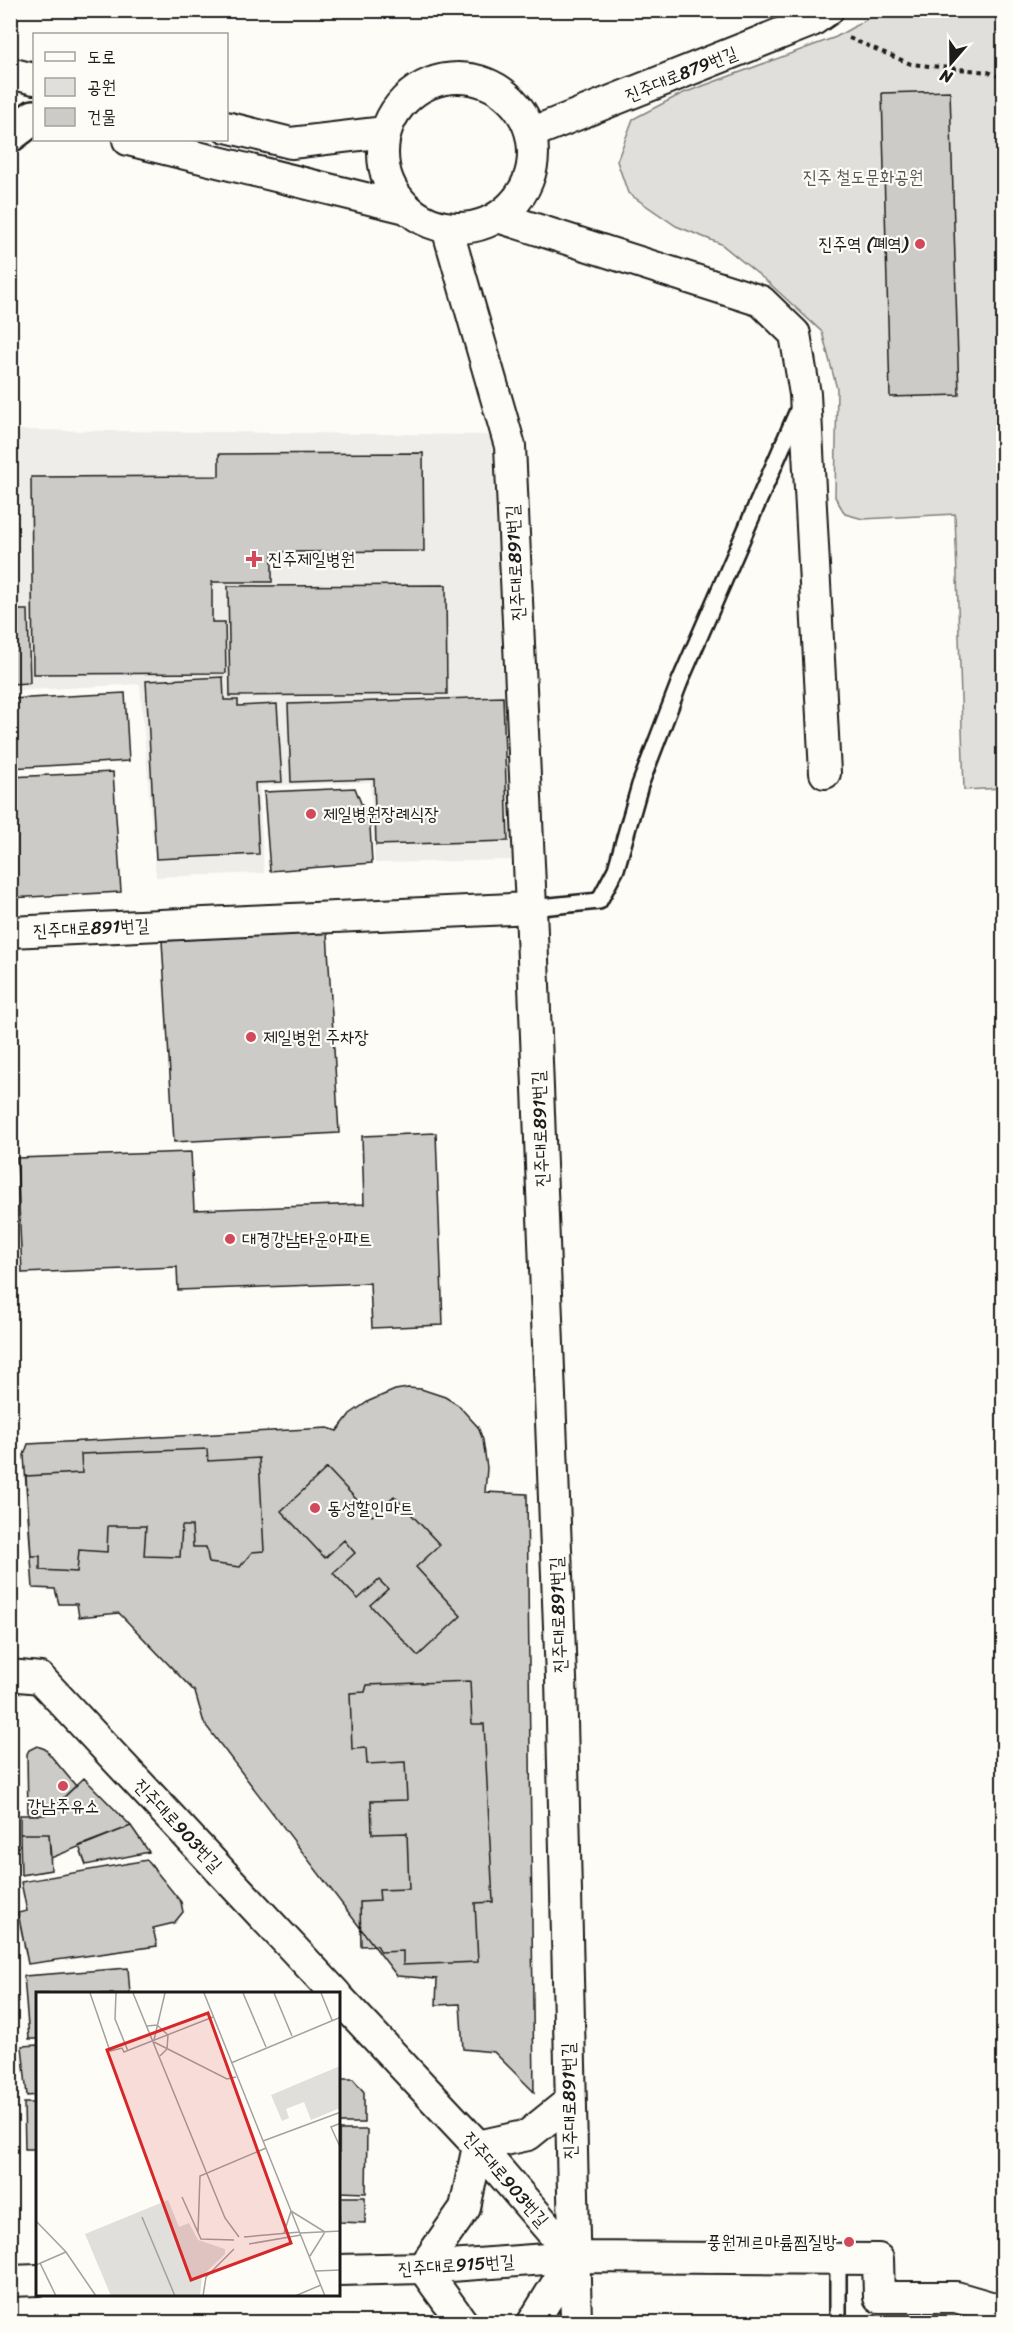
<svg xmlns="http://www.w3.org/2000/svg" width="1014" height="2333" font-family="Sriracha,'Poor Story',sans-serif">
<rect width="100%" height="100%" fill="#fdfcf7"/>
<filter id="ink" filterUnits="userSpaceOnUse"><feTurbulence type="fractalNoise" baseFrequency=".0167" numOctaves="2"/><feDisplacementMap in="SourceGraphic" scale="12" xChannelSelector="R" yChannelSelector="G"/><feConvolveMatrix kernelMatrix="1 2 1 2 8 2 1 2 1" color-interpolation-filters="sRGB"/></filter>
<g filter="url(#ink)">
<path fill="#eeede9" d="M 11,430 L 492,435 L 511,860 L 375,863 L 370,782 L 259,786 L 264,873 L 156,877 L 140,684 L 11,691 Z"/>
<path fill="#e0dfdb" stroke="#7e7e7c" stroke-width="1.5" d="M 881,11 L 1003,11 L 1003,788 L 964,790 L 955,514 L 863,519 L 845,514 L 835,497 L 837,389 L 822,332 L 769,283 L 721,244 L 676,226 L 628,193 L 617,161 L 633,119 L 681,94 L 836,37 Z"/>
<path fill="#cccbc8" stroke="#1c1c1c" stroke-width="1.5" d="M 950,91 L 959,395 L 890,397 L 882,93 Z
M 423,453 L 424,551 L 272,552 L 272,582 L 212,582 L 212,622 L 225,622 L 226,673 L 33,674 L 31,477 L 219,476 L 219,454 Z
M 446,585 L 447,694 L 230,696 L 228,586 Z
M 10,610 L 28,610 L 30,683 L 10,684 Z
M 223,677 L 224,700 L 238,700 L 238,706 L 277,704 L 282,782 L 255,783 L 259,854 L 156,859 L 146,681 Z
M 125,693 L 129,761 L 10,768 L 10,699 Z
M 503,697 L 508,841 L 376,845 L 374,779 L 291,782 L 288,704 Z
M 113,772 L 121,892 L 10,898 L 10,777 Z
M 355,788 L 370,826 L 372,863 L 270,871 L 264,792 Z
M 327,932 L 339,1133 L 174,1142 L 162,941 Z
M 436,1133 L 443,1325 L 372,1328 L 370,1283 L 178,1290 L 177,1267 L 22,1273 L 17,1158 L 191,1152 L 194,1210 L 364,1204 L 362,1136 Z
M 408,1388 L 421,1389 L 445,1397 L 458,1405 L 478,1427 L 483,1440 L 487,1468 L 485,1492 L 527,1494 L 534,2092 L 494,2052 L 463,2049 L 460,2004 L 436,2005 L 437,1979 L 397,1976 L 204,1723 L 195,1692 L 119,1613 L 79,1617 L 77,1604 L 59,1604 L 55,1589 L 33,1588 L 24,1455 L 28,1444 L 328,1428 L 337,1431 L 350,1414 L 369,1401 L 395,1390 Z
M 207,1449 L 208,1461 L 259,1458 L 264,1551 L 252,1552 L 240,1567 L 209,1563 L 206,1547 L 193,1547 L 192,1526 L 182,1526 L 180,1557 L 144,1556 L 146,1526 L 108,1526 L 107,1552 L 79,1550 L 77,1572 L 40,1570 L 40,1556 L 31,1556 L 26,1476 L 82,1473 L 81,1454 Z
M 327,1468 L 372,1516 L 394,1496 L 440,1545 L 416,1567 L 461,1616 L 418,1656 L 370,1605 L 388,1589 L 379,1580 L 358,1599 L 333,1573 L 355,1553 L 344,1540 L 325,1558 L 281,1511 Z
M 470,1681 L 472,1724 L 484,1724 L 493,1902 L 475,1903 L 478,1962 L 403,1965 L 403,1951 L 381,1952 L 377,1945 L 361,1946 L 360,1902 L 380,1901 L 379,1890 L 409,1889 L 407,1833 L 372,1834 L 371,1801 L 407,1800 L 405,1762 L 367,1764 L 366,1748 L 352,1749 L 350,1693 L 365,1692 L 367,1685 Z
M 37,1746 L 45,1749 L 76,1786 L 45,1815 L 28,1815 L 27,1754 L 29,1750 Z
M 84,1778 L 131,1826 L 51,1858 L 49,1834 L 20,1834 L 20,1815 L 45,1815 Z
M 131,1826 L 149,1852 L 86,1865 L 79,1846 Z
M 20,1834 L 49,1834 L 51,1870 L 21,1875 Z
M 147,1860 L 181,1902 L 183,1912 L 174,1923 L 153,1928 L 157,1946 L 28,1964 L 18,1913 L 27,1911 L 21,1882 Z
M 128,1968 L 130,1994 L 38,1994 L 38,2039 L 29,2039 L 24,1976 Z
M 38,2045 L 38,2095 L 27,2096 L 22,2046 Z
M 339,2079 L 353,2079 L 364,2092 L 364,2123 L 339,2123 Z
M 24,2103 L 38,2103 L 38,2149 L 25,2149 Z
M 339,2130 L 367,2130 L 366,2193 L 339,2192 Z
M 339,2197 L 365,2197 L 365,2223 L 339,2222 Z"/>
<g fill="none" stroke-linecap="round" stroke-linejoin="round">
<g stroke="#1c1c1c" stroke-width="20">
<path id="lane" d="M 531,908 L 599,901 L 616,869 L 640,785 L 680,681 L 799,408
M 838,2258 L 838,2322"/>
</g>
<g stroke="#1c1c1c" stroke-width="34">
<path id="street" d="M 10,73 L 34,79
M383 153a75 75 0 1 1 150 0a75 75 0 1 1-150 0Z
M 226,127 L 291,143 L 385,132
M 531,133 L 812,21 L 828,10
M 128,140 L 406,208
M 498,217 L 761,301 L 795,334 L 805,394 L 825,773
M 447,228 L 510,446 L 531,908 L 561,1678 L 576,2322
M 10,932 L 531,908
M 10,1675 L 40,1678 L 336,1994
M 339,1998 L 478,2146 L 573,2257
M 339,2270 L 423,2268 L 573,2257 L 878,2259 L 879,2297 L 956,2297 L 994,2308 L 1004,2321
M 10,2281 L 38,2280
M 462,2322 L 423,2268 L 465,2208 L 478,2146 L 528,2135 L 569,2102
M 533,2322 L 573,2257"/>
</g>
<g stroke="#1c1c1c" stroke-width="38">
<path id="secondary" d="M 10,135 L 34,117"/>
</g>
<path stroke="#1c1c1c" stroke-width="4" stroke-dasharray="4.5 4.5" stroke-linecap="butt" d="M 849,38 L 911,64 L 988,72 L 1004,78"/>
<use href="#lane" stroke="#fdfcf7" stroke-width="15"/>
<use href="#street" stroke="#fdfcf7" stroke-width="30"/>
<use href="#secondary" stroke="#fdfcf7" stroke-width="33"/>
</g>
</g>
<g fill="#d1495b" stroke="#fdfcf7" stroke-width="2">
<circle cx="920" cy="244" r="6"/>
<path d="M251 550h6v6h6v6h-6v6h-6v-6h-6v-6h6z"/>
<circle cx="311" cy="814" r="6"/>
<circle cx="251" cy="1037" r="6"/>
<circle cx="230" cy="1239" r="6"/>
<circle cx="315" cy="1508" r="6"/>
<circle cx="63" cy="1786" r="6"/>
<circle cx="849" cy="2242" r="6"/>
</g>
<g text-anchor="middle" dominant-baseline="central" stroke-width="4.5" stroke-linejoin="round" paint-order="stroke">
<g font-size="18" fill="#1c1c1c" stroke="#fdfcf7">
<text transform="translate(681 74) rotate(-22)">진주대로879번길</text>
<text transform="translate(515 563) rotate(-93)">진주대로891번길</text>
<text transform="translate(91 928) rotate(-3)">진주대로891번길</text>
<text transform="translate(540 1129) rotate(-92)">진주대로891번길</text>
<text transform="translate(558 1615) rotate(-92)">진주대로891번길</text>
<text transform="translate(178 1825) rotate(47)">진주대로903번길</text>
<text transform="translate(569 2101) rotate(-91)">진주대로891번길</text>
<text transform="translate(506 2179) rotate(49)">진주대로903번길</text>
<text transform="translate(456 2265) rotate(-4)">진주대로915번길</text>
</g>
<g font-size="18" fill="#575655" stroke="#fdfcf7">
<text x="863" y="177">진주 철도문화공원</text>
</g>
<g font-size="18" fill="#1c1c1c" stroke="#fdfcf7" text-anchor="start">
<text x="908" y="244" text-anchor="end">진주역 (폐역)</text>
<text x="268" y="559">진주제일병원</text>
<text x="323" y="814">제일병원장례식장</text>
<text x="263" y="1037">제일병원 주차장</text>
<text x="242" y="1239">대경강남타운아파트</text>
<text x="327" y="1508">동성할인마트</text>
<text x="63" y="1806" text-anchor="middle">강남주유소</text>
<text x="837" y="2242" text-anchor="end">풍원게르마륨찜질방</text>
</g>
</g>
<g transform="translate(36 1992)">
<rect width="304" height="304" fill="#fdfcf7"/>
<path d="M 304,74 L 304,116 L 275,128 L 268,110 L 250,117 L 253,126 L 246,129 L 235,103 ZM 132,208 L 143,235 L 153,231 L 162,248 L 189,257 L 189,262 L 166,284 L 164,304 L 75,304 L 49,242 Z" fill="#e0dfdb"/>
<path fill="none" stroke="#a3a29f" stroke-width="1.5" d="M 54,1 L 74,59 L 86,56 L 88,60 L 177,25M 80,1 L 79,27 L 92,59M 97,1 L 189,226 L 203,245M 168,1 L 289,304M 207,1 L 230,55M 238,1 L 256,44M 285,1 L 296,28M 111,34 L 121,33 L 132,43 L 131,57 L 124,64M 118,48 L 129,1M 118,50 L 191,87 L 200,85M 195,71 L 305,25M 305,131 L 295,135 L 305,157M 227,149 L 305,120M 146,205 L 165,247 L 198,248M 106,225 L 139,304M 0,229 L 30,260 L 60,304M 162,241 L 164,184 L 230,156M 248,241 L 255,219 L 289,240 L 274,264M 264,241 L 305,239M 208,245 L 264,240M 213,252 L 265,243M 4,271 L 20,304M 0,273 L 30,260M 279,279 L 305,278M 167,304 L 170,285 L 198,257M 259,304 L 285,293"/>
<path fill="#d62828" fill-opacity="0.15" stroke="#d62828" stroke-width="3" d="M 172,21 L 255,251 L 155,288 L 71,58 Z"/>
<rect width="304" height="304" fill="none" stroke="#1c1c1c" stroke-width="3"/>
</g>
<rect width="1014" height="2333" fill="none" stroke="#fdfcf7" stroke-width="36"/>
<rect x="18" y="18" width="978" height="2297" fill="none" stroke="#1c1c1c" stroke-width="2" filter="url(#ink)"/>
<rect x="33" y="33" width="195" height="108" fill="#fdfcf7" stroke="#a3a29f" stroke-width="1.5"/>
<rect x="45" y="52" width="30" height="9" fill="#fdfcf7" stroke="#a3a29f" stroke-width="1.5"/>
<text x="87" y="63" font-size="18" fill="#1c1c1c">도로</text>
<rect x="45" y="78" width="30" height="18" fill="#e0dfdb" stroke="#a3a29f" stroke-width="1.5"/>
<text x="87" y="93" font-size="18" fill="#1c1c1c">공원</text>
<rect x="45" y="108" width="30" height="18" fill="#cccbc8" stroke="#a3a29f" stroke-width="1.5"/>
<text x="87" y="123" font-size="18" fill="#1c1c1c">건물</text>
<g transform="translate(951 63) rotate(200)" stroke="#fdfcf7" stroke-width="4.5" paint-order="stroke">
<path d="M0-4.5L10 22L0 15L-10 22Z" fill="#1c1c1c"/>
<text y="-9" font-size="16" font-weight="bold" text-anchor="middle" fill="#1c1c1c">N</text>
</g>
</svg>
